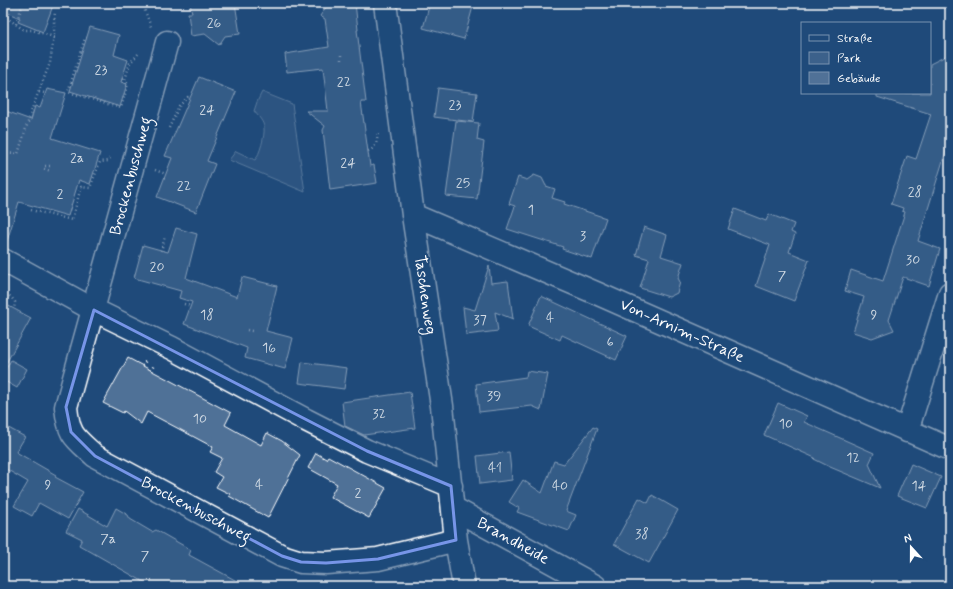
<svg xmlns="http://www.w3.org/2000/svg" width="953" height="589" font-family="Mynerve,sans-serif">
<rect width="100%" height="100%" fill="#1f4a7a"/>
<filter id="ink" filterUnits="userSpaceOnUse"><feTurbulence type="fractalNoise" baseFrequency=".025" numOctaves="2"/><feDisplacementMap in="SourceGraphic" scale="8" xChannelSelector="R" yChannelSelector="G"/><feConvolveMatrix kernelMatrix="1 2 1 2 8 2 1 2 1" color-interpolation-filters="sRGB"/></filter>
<g filter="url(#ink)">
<path fill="#3c618b" stroke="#9eb0c5" d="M 262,92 L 292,104 L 305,192 L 229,160 L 236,151 L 255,160 C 260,154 265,135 264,128 C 264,122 258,116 254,111 L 257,102 Z"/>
<path fill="#507197" stroke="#fff" d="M 3,3 L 54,3 L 43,32 L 18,22 L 20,18 L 3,11 Z
M 190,3 L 235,3 L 240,34 L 225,36 L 219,45 L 205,34 L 191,36 L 188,13 L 192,13 Z
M 329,3 L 355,3 L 358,30 L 357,30 L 366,102 L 361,102 L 370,166 L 374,165 L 377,183 L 330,190 L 323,130 L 325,126 L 306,111 L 328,111 L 323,68 L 287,72 L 285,54 L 329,47 L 325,19 L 320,16 Z
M 430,3 L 474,3 L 464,39 L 423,28 Z
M 90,27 L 119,35 L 114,55 L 128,60 L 121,82 L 127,84 L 120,107 L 70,91 Z
M 950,54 L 950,138 L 918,241 L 940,249 L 929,286 L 903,277 L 889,320 L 894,330 L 872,338 L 853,332 L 864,297 L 845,291 L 851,270 L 883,281 L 905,212 L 902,211 L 903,208 L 891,204 L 907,156 L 916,159 L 931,114 L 877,97 L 877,93 L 930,93 L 930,64 Z
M 199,77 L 236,92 L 207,161 L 215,164 L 196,212 L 157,197 L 172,158 L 165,156 Z
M 438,88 L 477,93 L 473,122 L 434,117 Z
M 47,89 L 66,93 L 52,138 L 100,153 L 90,184 L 79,180 L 68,216 L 19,202 L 7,241 L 3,240 L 3,110 L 31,120 L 35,106 L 40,108 Z
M 456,121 L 479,123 L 477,140 L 484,142 L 477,199 L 446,196 Z
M 534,175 L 542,178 L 546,186 L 555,189 L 552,198 L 565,202 L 564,204 L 606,218 L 592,259 L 562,249 L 563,247 L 507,229 L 515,206 L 509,204 L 518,177 L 527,180 Z
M 735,209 L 766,221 L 769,214 L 794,224 L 791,232 L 795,234 L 789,252 L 809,260 L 794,301 L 756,286 L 770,245 L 728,229 Z
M 644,227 L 667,235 L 661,256 L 683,263 L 678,278 L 680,282 L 677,293 L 669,297 L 640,288 L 649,259 L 636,255 Z
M 176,228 L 197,234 L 186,278 L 237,297 L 242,277 L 277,286 L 266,331 L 293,338 L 285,369 L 245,358 L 247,348 L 184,324 L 192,302 L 179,298 L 181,291 L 134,278 L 143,245 L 168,252 Z
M 489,266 L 491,283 L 508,281 L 513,319 L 495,312 L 498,331 L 466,335 L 463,307 L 475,310 Z
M 541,296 L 627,336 L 616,360 L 562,335 L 560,340 L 528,326 Z
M 3,303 L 31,318 L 3,369 Z
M 128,358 L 231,413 L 225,425 L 261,445 L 267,433 L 282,441 L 300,455 L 268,518 L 229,496 L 230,494 L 216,487 L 222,477 L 214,472 L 222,458 L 210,452 L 213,447 L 147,412 L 141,424 L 124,411 L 123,413 L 103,403 Z
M 11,360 L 27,369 L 17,388 L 3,380 L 3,374 Z
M 302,362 L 347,368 L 344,389 L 299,383 Z
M 527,371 L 548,374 L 541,410 L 532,406 L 479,412 L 476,384 L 526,377 Z
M 410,392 L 415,428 L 364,435 L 345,426 L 342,402 Z
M 778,403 L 807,416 L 804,422 L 874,453 L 869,464 L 880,488 L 830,467 L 814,459 L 815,458 L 764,435 Z
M 3,425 L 25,437 L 16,452 L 56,475 L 55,477 L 83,492 L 68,519 L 39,503 L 32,516 L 14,506 L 28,482 L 6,469 L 3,475 Z
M 593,427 L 597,429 L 566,511 L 576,515 L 569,531 L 517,512 L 519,508 L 509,502 L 523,480 L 542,493 L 554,461 L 564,464 Z
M 509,452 L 512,480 L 480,484 L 477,456 Z
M 316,453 L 326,459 L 328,456 L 386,488 L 369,518 L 330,497 L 337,484 L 308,468 Z
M 911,464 L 941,477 L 927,508 L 897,496 Z
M 652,495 L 678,510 L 649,563 L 614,544 L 639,498 L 648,503 Z
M 116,508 L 128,515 L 130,519 L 152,532 L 156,530 L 191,550 L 189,555 L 246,586 L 151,586 L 79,545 L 82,539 L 66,531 L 78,509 L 107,526 Z"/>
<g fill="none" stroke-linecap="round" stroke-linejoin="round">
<g stroke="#fff" stroke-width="25">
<path id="minor" d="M 385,3 L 413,215 L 442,406 L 456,540 L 464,586
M 167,42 L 66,407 C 69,436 74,437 95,456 L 282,556 L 301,562 L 326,563 L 378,559 L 456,540
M 413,215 L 596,293 L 950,449
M 3,260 L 94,310 L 172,348 L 306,420 L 367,451 L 451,486
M 907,431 L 950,293
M 453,508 L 595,586"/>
</g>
<path stroke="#fff" stroke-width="2.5" stroke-dasharray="1 3" stroke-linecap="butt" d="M 142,3 L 151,27
M 356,7 L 358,5 L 359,3
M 3,15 L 24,30 L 32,30 L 54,37
M 16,24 L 23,3
M 3,38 L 6,39
M 87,38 L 85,38 L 68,92 L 121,108 L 128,84 L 125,80
M 341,55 L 341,60
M 122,79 L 125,80 L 130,63 L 139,53
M 39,92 L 45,93
M 169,128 L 179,106 L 188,97 L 190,98
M 368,151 C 377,148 377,140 378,132
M 3,153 L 18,154 L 33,106 L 50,63 L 54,36 L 54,21 L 55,12
M 45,166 L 53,166
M 44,169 L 51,171
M 155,170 L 166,174
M 31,210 L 72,220 L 81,187 L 90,188 L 100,162 L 108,161 L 110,158
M 161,251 L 165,237
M 3,291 L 11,297 L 15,302 L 14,309
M 184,304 L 191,306
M 247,330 L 252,331
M 143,366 L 146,360
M 151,371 L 154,365"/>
<use href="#minor" stroke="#1f4a7a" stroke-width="22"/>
</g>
</g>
<path d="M0 0H953V589H0ZM 94,310 L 367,451 L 451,486 L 456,540 L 378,559 L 326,563 L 301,562 L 282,556 L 95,456 L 71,432 L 66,407 Z" fill="#1f4a7a" fill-opacity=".55" fill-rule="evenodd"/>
<path fill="none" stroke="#7795e8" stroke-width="3" stroke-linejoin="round" d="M 94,310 L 367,451 L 451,486 L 456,540 L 378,559 L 326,563 L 301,562 L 282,556 L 95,456 L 71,432 L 66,407 Z"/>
<g text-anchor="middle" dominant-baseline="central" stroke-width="4" stroke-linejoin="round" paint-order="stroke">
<g font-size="14" fill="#d3dce5">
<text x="214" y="23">26</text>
<text x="101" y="70">23</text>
<text x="344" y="82">22</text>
<text x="455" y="105">23</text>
<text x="207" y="110">24</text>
<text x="77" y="158">2a</text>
<text x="348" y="163">24</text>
<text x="463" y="183">25</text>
<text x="184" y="186">22</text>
<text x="915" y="192">28</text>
<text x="60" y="194">2</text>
<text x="531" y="210">1</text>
<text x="583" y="236">3</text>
<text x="913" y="260">30</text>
<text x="157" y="267">20</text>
<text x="782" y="276">7</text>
<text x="207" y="315">18</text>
<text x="874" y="315">9</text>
<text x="550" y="318">4</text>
<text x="480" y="320">37</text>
<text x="610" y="342">6</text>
<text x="269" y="348">16</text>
<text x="494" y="396">39</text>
<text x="379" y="414">32</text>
<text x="200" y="419">10</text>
<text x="786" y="424">10</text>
<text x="853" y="458">12</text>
<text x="495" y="468">41</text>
<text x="48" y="485">9</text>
<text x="259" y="485">4</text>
<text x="560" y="486">40</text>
<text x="919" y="486">14</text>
<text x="358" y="493">2</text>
<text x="642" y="534">38</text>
<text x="108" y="539">7a</text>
<text x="145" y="556">7</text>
</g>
<g font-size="16" fill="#fff" stroke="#1f4a7a">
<text transform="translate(131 176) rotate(-75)">Brockenbuschweg</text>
<text transform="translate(425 295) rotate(82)">Taschenweg</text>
<text transform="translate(682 331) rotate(24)">Von-Arnim-Straße</text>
<text transform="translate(196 510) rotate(28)">Brockenbuschweg</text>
<text transform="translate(513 541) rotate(29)">Brandheide</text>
</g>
</g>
<rect width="953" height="589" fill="none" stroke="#1f4a7a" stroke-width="16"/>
<rect x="8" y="8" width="937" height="573" fill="none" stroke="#fff" stroke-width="1.5" filter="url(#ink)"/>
<rect x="801" y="22" width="130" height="72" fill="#1f4a7a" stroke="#7992af"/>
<rect x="809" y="35" width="20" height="6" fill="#1f4a7a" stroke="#7992af"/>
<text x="837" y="42" font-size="12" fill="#ffffff">Straße</text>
<rect x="809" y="52" width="20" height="12" fill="#3c618b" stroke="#7992af"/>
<text x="837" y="62" font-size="12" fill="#ffffff">Park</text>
<rect x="809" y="72" width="20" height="12" fill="#507197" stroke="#7992af"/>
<text x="837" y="82" font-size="12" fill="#ffffff">Gebäude</text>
<g transform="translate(911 547) rotate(339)" stroke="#1f4a7a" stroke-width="3" paint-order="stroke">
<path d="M0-3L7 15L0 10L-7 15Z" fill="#ffffff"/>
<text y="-6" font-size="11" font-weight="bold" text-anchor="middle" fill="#ffffff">N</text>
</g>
</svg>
